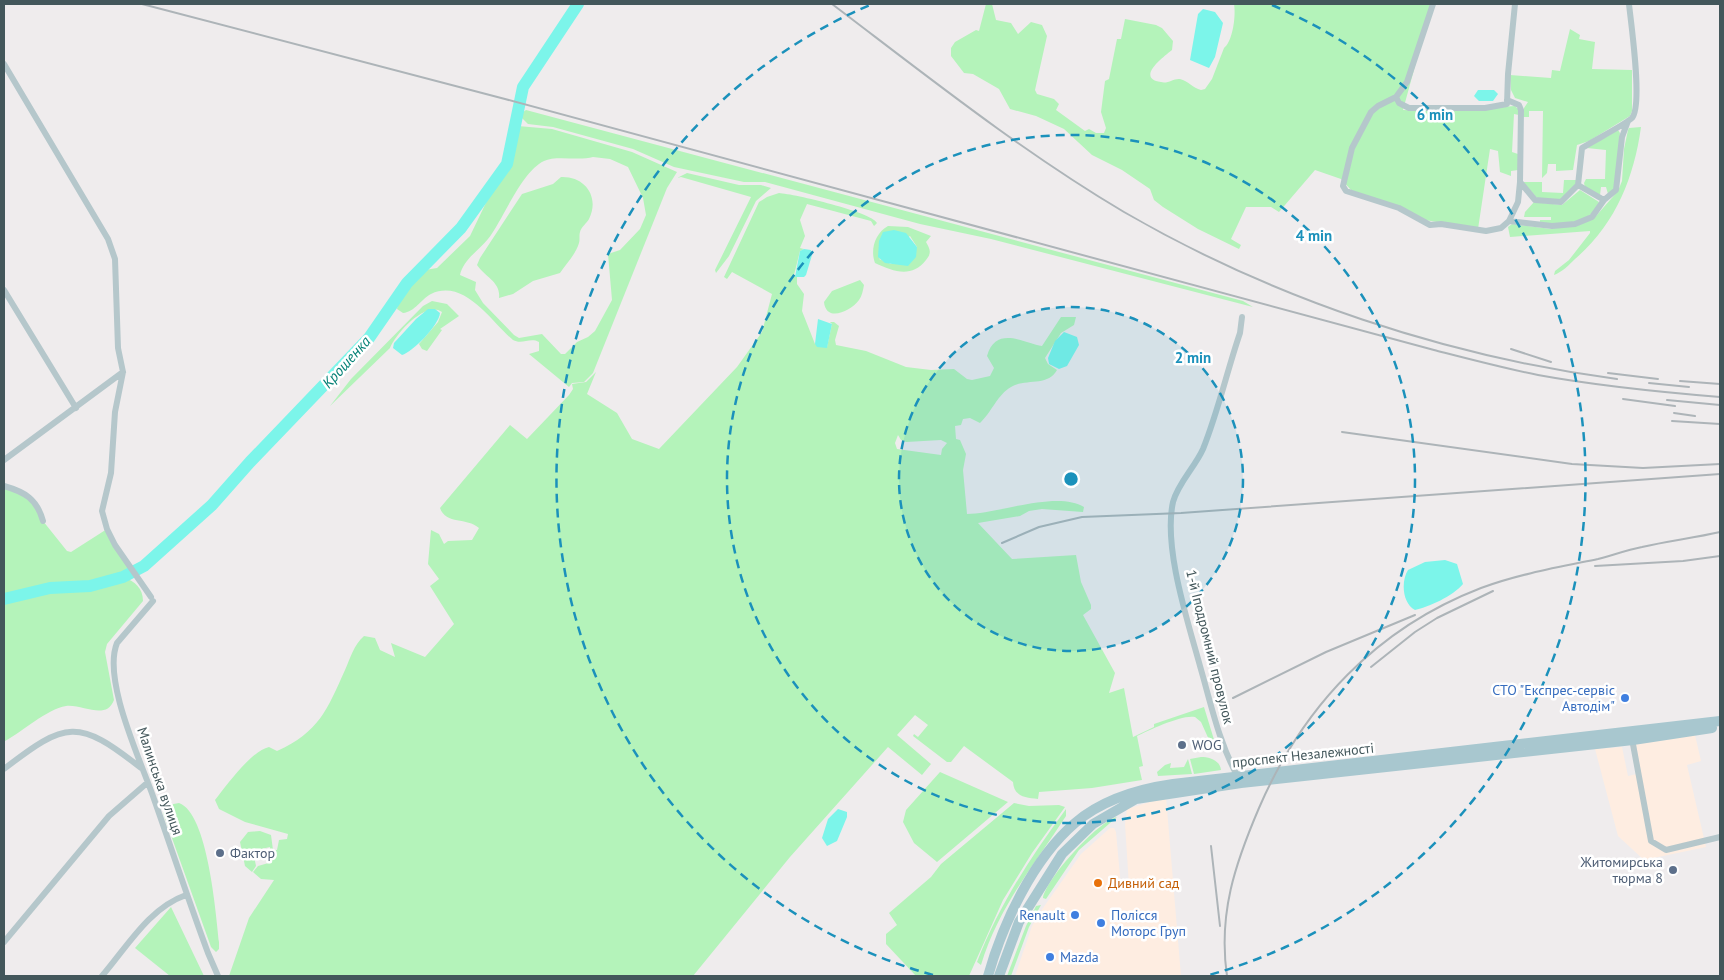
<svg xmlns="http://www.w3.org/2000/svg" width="1724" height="980" font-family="'PT Sans',sans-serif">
<rect width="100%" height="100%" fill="#efeced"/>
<path fill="#feede1" d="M 1695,735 L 1701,761 L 1687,765 L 1706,847 L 1644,860 L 1618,836 L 1595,749 L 1622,747 L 1628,776 L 1641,773 L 1636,744 Z
M 1166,797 L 1181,976 L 1015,976 L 1032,926 L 1043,908 L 1081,854 L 1110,828 L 1114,828 L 1116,832 L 1121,887 L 1129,886 L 1125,824 L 1127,809 Z"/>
<path fill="#b4f3ba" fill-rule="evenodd" d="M 986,4 L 992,4 L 996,20 L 1011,23 L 1018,34 L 1031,22 L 1042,25 L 1047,36 L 1035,90 L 1037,94 L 1054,99 L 1059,104 L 1056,110 L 1085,131 L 1089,129 L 1096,133 L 1104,133 L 1106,128 L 1101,112 L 1105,81 L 1109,79 L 1117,39 L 1121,39 L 1125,19 L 1156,25 L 1162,28 L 1173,41 L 1172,50 C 1166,55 1134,78 1161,82 C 1168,84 1174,78 1180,79 C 1188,81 1193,88 1201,90 L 1205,89 L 1212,79 L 1224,48 C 1233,41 1236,15 1234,4 L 1432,4 L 1403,110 L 1445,111 L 1515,106 L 1518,109 L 1519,115 L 1514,114 L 1512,152 L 1518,154 L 1518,170 L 1511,171 L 1511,176 L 1500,172 L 1498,151 L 1490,149 L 1478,229 L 1425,220 L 1351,190 L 1341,179 L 1315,170 L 1279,212 L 1271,207 L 1246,207 L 1231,239 L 1241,245 L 1239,249 L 1198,229 L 1163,207 L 1154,200 L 1150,189 L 1122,170 L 1092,155 L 1064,129 L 1036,116 L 1010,109 L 999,89 L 973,74 L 964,73 L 951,56 L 951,48 L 955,42 L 976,30 L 979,31 Z
M 1570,29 L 1580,35 L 1579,39 L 1595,42 L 1592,69 L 1632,70 L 1632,111 L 1630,116 L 1589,141 L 1577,145 L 1573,170 L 1556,171 L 1556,164 L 1548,164 L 1547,173 L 1542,178 L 1543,111 L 1529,111 L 1529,117 L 1523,117 L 1524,108 L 1528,102 L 1515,98 L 1511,90 L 1510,75 L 1551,78 L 1552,70 L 1560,71 Z
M 526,110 L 1243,301 L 1253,307 L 991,239 L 920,224 L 765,182 L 744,182 L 674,167 L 633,149 L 553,127 L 528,124 L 519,115 Z
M 518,126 L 552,129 L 632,152 L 677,172 L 667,188 L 593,373 L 584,382 L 572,383 L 569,387 L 529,354 L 539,351 L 539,342 C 530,337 522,345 513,340 C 492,323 465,278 431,294 C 421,299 415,312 403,313 L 397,309 L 398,303 L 415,278 L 425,270 L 437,268 L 470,236 L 507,159 L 509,140 ZM 593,157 L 610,159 L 628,167 L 643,198 L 646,215 L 640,229 L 620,250 L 608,254 L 612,300 L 595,331 L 588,337 L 577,342 L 565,354 L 561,354 L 542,334 L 519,338 L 514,335 L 483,303 L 475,290 L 476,282 L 460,275 C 463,260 479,250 488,239 C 503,220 521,172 544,161 C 555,155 579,161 593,157 Z
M 1641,127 C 1634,178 1615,225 1575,259 C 1569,265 1562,272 1554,275 L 1555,271 L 1569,260 L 1590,233 L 1590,231 L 1510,237 L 1508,227 L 1512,224 L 1551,229 L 1596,216 L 1618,191 L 1622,181 L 1624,149 L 1628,130 L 1629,128 Z
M 1618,130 L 1620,133 L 1615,188 L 1608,194 L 1606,187 L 1601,187 L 1600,195 L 1585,187 L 1584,183 L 1586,179 L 1605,179 L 1606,150 L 1587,148 Z
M 687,173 L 739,185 L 761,185 L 771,188 L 756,201 L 729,256 L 716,273 L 715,270 L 751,197 L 681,177 L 677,178 Z
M 561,177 C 585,176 600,197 589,219 C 587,223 581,227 580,232 C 579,235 580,240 579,243 C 576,254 566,264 560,273 L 533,281 L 513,294 L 499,298 C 501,282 485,277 477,265 L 480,258 L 522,194 L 553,184 Z
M 1564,180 L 1576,180 L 1576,184 L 1561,200 L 1538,199 L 1523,182 L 1542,182 L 1542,192 L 1563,193 Z
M 1580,190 L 1599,202 C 1591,225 1560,226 1540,222 L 1540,220 L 1551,220 L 1551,217 L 1524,217 L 1525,212 L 1534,202 L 1562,205 Z
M 779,193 C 794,194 872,212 877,223 L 874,226 L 871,221 L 807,204 L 800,220 L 805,236 L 800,248 L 804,249 L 800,251 L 794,275 L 797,277 L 797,284 L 804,294 L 802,311 L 815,344 L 827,347 L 832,324 L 830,322 L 834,322 L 839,326 L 835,340 L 836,345 L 866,351 L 906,367 L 931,370 L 954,369 L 967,379 L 972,380 L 990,376 L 994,368 L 987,356 C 996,325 1024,343 1042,346 L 1061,317 L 1076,317 L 1074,325 L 1061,333 L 1045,358 L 1048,364 L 1057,370 C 1048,387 1026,378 1011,387 C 998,394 991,413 980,423 L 970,418 L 963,419 L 961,425 L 955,426 L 956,439 L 960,440 L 966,454 L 963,470 L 967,514 C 997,514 1057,490 1084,507 L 1083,512 L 1042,509 L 1029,511 L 1020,516 L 978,523 L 1012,559 L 1076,555 L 1081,582 L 1091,605 L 1091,609 L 1083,615 L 1115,673 L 1109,693 L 1124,688 L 1133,737 L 1154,727 L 1154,724 L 1204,707 L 1215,743 L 1210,742 L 1201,722 L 1195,717 C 1183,714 1149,730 1137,736 L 1143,766 L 1139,767 L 1142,780 L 1092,788 L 1039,792 L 1038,799 C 1026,798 1014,797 1013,782 L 964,746 L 951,762 L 947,762 L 913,736 L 914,734 L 918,737 L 928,725 L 915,715 L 897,735 L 931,764 L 922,775 L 888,747 L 790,857 L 693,976 L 229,976 L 249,918 L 274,880 L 261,879 L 253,872 L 258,866 L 272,862 L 270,847 L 253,851 L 256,866 L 252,872 L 245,866 L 240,842 L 248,832 L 260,831 L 271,835 L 273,850 L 277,850 L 279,840 L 287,839 L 288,834 L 245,822 L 219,809 L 215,800 C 227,785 251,751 269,747 L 277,751 C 319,732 327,710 345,670 C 351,657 353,646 364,636 L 375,638 L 380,650 L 395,657 L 391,643 L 425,657 L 454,624 L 430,586 L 439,579 L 428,564 L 431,530 L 439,534 L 444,544 L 448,541 L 472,540 L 479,528 C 467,517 446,525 440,508 L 510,425 L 527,439 L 569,395 L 573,389 L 572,384 L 586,382 L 596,372 L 587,394 L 617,413 L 632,439 L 659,449 L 737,367 L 762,332 L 772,294 L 732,272 L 727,279 L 724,277 L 759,202 L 767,197 ZM 898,435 L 901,440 L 906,442 L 941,440 L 947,443 L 942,449 L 941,455 L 897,449 L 895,443 Z
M 888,226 L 908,227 L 931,236 L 926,242 C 930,249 932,253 926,260 C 912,278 894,272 875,263 C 870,250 875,233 888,226 ZM 910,236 L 917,247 L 891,264 L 879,259 Z
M 860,280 L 864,285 C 863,290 862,296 859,300 C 851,311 826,323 824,302 L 832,291 Z
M 432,301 L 447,304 L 459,316 L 440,329 L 442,330 L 427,351 L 422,349 L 419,344 L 438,322 L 442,312 C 426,300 396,333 390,348 L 330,406 L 351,379 L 423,306 Z
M 4,486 L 27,495 L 43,521 L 67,551 L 71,552 L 107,529 L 134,571 L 124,577 C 135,582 143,588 143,601 L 107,644 L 105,652 L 114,700 C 106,721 83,704 66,706 C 47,709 22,732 5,741 Z
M 1201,757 C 1209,757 1220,760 1221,770 L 1194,774 L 1190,759 Z
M 1188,759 L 1192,774 L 1158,776 L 1157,772 L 1165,765 L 1171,763 L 1170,768 L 1184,767 Z
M 940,772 L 1008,802 L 937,862 L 914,843 L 903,822 L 906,810 Z
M 179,803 C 208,813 216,914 219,942 L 219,949 L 216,952 L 211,947 L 163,813 L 168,805 Z
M 1014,803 L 1029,806 L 1059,805 L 1065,807 L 1032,853 L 1003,900 L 969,976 L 916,976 L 886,944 L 886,934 L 897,925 L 889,913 L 931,877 L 941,864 Z
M 1066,809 L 1066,816 C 1034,865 998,908 981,965 L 977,962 C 999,905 1030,858 1066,809 Z
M 1117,817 L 1079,850 L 1046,899 L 1043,898 C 1046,879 1098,821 1117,817 Z
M 1041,905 L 1029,927 L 1011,976 L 1007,976 L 1026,926 L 1036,906 Z
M 171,907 L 204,976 L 170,976 L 135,948 Z"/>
<path fill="#7cf5ea" d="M 1203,9 L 1215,12 L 1223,23 L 1215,57 L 1209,68 L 1190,60 L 1198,14 Z
M 1478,90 L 1494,90 L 1498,94 L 1493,101 L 1479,101 L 1474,96 Z
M 894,230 L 906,233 L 917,247 L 916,257 L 908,266 L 885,263 L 878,257 L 879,241 L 883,232 Z
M 804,249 L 811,250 L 812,255 L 806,275 L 804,277 L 795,277 L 800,251 Z
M 428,309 L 435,309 L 440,313 C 439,325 413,352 402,355 L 393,348 L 394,343 L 416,319 Z
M 818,319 L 832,324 L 827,348 L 817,347 L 815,344 Z
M 1064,332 L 1077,337 L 1079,345 L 1067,366 L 1059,369 L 1049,364 L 1048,358 L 1055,341 Z
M 1445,560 L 1457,564 L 1463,584 C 1453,596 1429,607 1415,610 C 1402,603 1401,581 1408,570 L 1425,562 Z
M 838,809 L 847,812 L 847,817 L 837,841 L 827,846 L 822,838 L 828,819 Z"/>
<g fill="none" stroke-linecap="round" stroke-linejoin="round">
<path stroke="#7cf5ea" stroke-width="12" d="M 4,599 L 50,588 L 90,586 L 123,577 L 144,566 L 212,505 L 250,462 L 369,338 L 407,283 L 461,228 L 507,164 L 523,87 L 578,4"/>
<path stroke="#b5c7cb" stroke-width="6" d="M 1433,4 L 1407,82 L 1396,97 L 1378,106 L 1371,112 L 1352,148 L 1343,186 L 1346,191 L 1399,208 L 1430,225 L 1441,224 L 1486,231 L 1501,228 L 1509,221 L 1552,226 L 1575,224 L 1592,217 L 1604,200 L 1616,190 L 1622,137 L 1628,121
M 4,64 L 108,239 L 115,259 L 118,348 L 123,372 L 115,412 L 111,473 L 102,511 L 107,529 L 115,545 L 151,597
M 1396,97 L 1399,103 L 1409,108 L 1485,108 L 1507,104 L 1508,74 L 1515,4
M 1507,100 L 1519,105 L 1521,110 L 1520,182 L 1535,200 L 1561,202 L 1578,185 L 1582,148 C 1593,141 1626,124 1632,118 C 1643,105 1631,24 1629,4
M 1578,185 L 1604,200
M 1509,221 L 1518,202 L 1520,182
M 4,290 L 76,408
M 4,460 L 123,372
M 4,486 C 25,492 37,499 43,521
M 153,601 L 117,643 C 102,680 141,761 154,799 C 172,850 189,902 208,953 L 218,976
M 1632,739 L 1651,841 L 1666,850 L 1720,837
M 4,769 C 66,721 78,718 141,768
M 1238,777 C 1219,743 1211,704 1200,666 C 1188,622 1163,547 1173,502 C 1178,483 1195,467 1203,449 C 1218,412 1227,371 1240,333 L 1242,317
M 4,942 L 109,816 L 147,783
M 102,976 C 127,947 149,908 186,895"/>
<path stroke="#a8c7cf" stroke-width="10" d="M 988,976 C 1003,923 1033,859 1075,823 C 1103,799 1138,789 1173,784 L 1720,721
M 999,976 L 1019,922 L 1062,854 L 1093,824 L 1136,799 L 1241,783 L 1633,740 L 1712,728"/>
<path stroke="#adb4b8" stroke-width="2" d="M 142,4 L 505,99 L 1434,350 C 1469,359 1503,368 1538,375 C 1598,386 1659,392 1720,397
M 832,4 C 927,76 1021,151 1124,212 C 1274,299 1445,356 1617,379
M 1511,349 L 1551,362
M 1608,373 L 1658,379
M 1680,381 L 1720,384
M 1649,383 L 1689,387
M 1623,399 L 1675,406
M 1667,400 L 1720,405
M 1674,413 L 1695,416
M 1672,421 L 1720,424
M 1342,432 L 1572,464 L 1643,468 L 1720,464
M 1002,543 L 1039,527 L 1082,517 L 1181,513 L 1720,474
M 1595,566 L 1683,561 L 1720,556
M 1371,667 L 1415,632 L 1437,618 L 1493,591
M 1233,698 L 1326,652 L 1415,615
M 1211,846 L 1220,926
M 1227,976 C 1218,914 1235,864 1259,808 C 1303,706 1377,628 1481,588 C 1519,574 1559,567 1598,559 C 1613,555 1627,550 1642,547 C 1668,541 1694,538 1720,532"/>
</g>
<circle cx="1071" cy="479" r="172" fill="#1b91bb" fill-opacity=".12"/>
<g fill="none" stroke="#1b91bb" stroke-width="2.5" stroke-dasharray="9 6">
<circle cx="1071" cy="479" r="172"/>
<circle cx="1071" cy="479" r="344"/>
<path d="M933 975A515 515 0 0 1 870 5M1272 5A515 515 0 0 1 1209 975"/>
</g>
<g fill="#3f7fe0" stroke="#fff" stroke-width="2">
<circle cx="1625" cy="698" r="5"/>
<circle cx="1075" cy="915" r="5"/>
<circle cx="1101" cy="923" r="5"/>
<circle cx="1050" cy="957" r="5"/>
</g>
<g fill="#5c6f8a" stroke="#fff" stroke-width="2">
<circle cx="1182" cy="745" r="5"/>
<circle cx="220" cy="853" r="5"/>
<circle cx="1673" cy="870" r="5"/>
</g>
<circle fill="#e8710a" stroke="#fff" stroke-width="2" cx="1098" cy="883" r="5"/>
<g text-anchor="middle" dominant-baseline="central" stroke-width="5" stroke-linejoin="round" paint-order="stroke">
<g font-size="14" fill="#43575b" stroke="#fff">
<text transform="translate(1210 647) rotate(76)">1-й Іподромний провулок</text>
<text transform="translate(1303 755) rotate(-6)">проспект Незалежності</text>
<text transform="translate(160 781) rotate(71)">Малинська вулиця</text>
</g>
<g font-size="14" fill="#366cbe" stroke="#fff" text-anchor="end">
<text x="1615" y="690">СТО "Експрес-сервіс<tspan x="1615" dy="16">Автодім"</tspan></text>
<text x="1065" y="915">Renault</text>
<text x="1111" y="915" text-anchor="start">Полісся<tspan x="1111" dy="16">Моторс Груп</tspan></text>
<text x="1060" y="957" text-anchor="start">Mazda</text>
</g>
<g font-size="14" fill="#4e5e75" stroke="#fff" text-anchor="start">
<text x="1192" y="745">WOG</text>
<text x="230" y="853">Фактор</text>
<text x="1663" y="862" text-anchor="end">Житомирська<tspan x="1663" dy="16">тюрма 8</tspan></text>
</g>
<g font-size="14" fill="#c56008" stroke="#fff" text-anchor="start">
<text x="1108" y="883">Дивний сад</text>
</g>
<g font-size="15" font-style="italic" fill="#058176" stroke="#fff">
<text transform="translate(346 362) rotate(-48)">Крошенка</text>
</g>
</g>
<circle cx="1071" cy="479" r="8" fill="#1b91bb" stroke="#fff" stroke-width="2.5"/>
<g font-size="15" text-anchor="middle" font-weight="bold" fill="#1b91bb" stroke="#fff" stroke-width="5" stroke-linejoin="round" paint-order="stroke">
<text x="1435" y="120">6 min</text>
<text x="1314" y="241">4 min</text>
<text x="1193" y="363">2 min</text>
</g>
<rect width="1724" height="980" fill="none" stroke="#43575b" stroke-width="10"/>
</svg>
